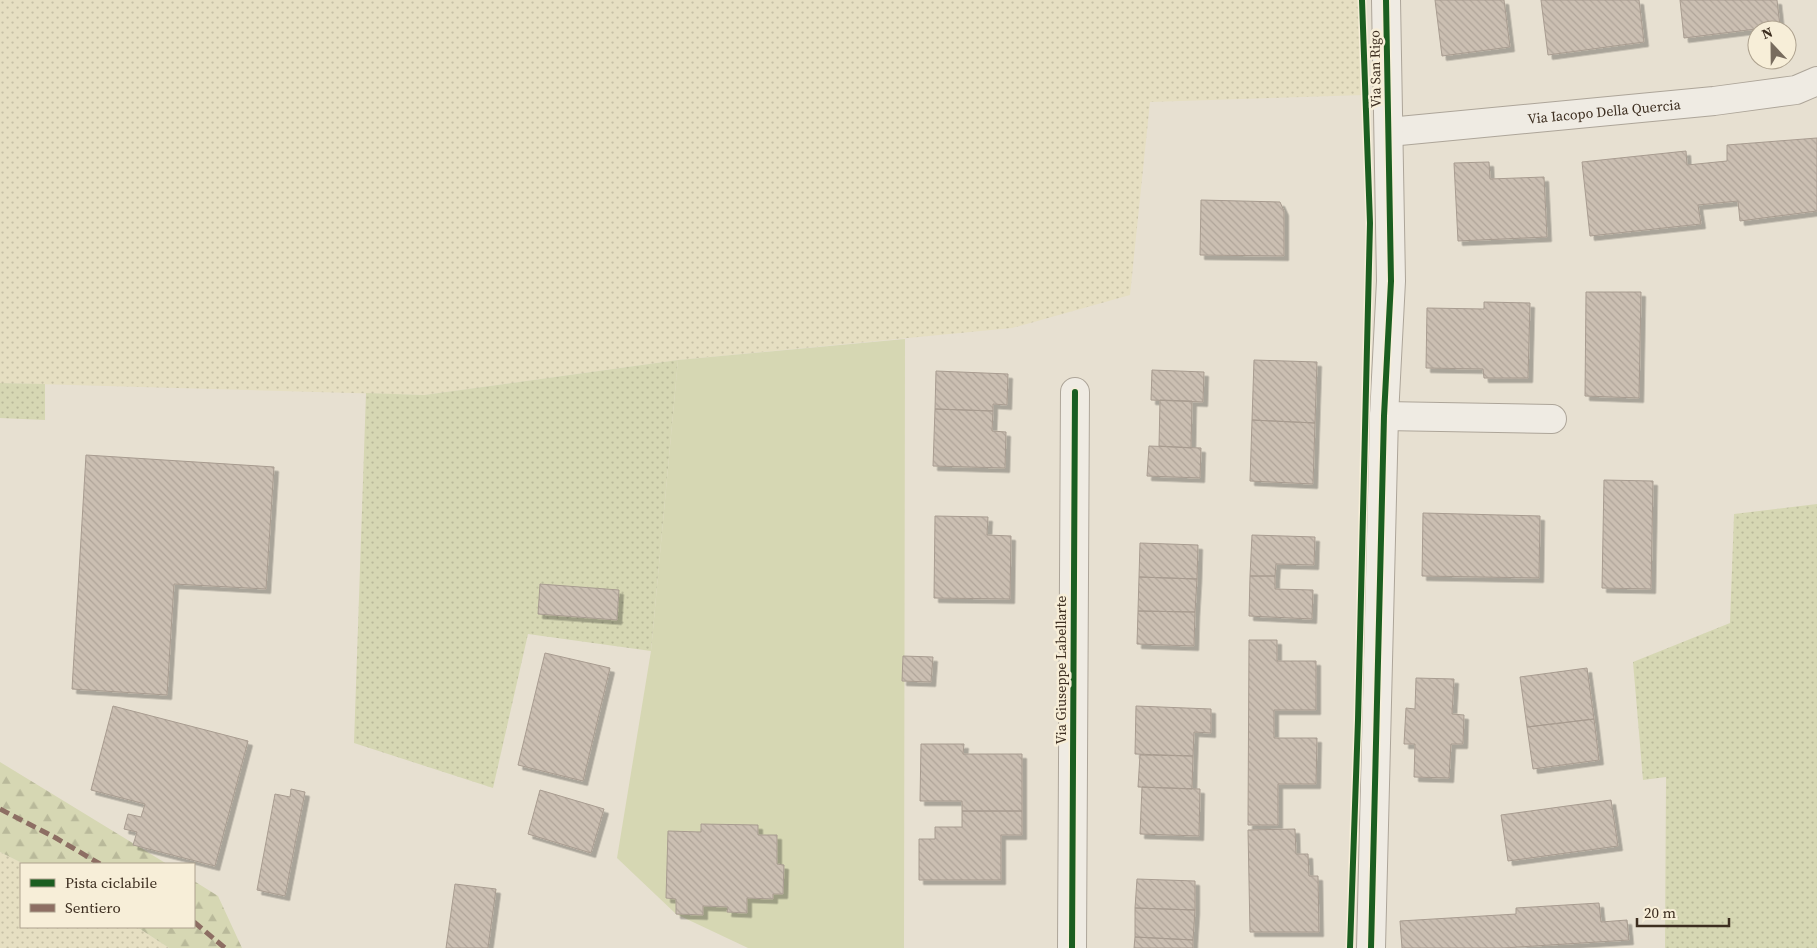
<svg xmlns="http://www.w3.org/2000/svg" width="1817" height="948" font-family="'Source Serif 4',serif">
<defs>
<pattern id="farmland-dots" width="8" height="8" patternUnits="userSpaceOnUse" patternTransform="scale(1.25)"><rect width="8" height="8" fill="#e6dfc2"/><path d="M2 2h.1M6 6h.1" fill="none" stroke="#c6c0a6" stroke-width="1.8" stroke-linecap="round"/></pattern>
<pattern id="grass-dots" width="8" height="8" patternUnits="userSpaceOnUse" patternTransform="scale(1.25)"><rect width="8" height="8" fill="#d6d7b3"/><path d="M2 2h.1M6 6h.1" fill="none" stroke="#b9b99a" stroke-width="1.8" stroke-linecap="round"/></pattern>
<pattern id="forest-firs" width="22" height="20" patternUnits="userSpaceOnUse" patternTransform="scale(1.25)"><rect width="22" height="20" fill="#d6d7b3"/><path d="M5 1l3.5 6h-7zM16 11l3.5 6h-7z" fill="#b9b99a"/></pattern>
<pattern id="building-back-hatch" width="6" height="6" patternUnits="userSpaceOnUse" patternTransform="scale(1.25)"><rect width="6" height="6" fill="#cbbfb2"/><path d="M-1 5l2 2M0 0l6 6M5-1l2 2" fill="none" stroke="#afa499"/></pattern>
<filter id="shadow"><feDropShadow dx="4.5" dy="4.5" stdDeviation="0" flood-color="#0004"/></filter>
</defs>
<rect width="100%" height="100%" fill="#e7e0d1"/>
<path fill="url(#farmland-dots)" d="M 0,0 L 1362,0 L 1366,95 L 1150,102 L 1130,295 L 1012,328 L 678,360 L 424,395 L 0,383 Z
M 0,852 L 24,864 L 21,864 L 21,927 L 137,927 L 169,948 L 0,948 Z"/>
<path fill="url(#grass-dots)" d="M 678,360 L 651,651 L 528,634 L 493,788 L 354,743 L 366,393 L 424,395 Z
M 0,383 L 45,384 L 45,420 L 0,418 Z
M 1817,504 L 1817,948 L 1665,948 L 1666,777 L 1643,780 L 1633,662 L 1730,623 L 1734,514 Z"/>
<path fill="url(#forest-firs)" d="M 0,762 L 167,864 L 24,864 L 0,852 Z
M 194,881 L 218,896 L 242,948 L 169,948 L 137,927 L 194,927 Z"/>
<path fill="#d6d7b3" d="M 905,339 L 904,948 L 748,948 L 676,914 L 617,858 L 651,651 L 678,360 Z"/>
<path fill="url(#building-back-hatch)" stroke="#a89c90" filter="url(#shadow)" d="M 1435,0 L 1504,0 L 1510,47 L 1442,56 Z
M 1541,0 L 1639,0 L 1644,42 L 1548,55 Z
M 1680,0 L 1777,0 L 1780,26 L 1684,38 Z
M 1817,138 L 1817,211 L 1740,221 L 1738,201 L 1698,205 L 1701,224 L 1590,236 L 1582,162 L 1686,151 L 1687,165 L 1727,161 L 1727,145 Z
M 1489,162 L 1490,179 L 1544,177 L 1547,237 L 1458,241 L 1454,163 Z
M 1201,200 L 1280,202 L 1284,211 L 1284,256 L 1200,255 Z
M 1586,292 L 1641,292 L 1639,398 L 1585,396 Z
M 1484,302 L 1530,303 L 1528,378 L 1484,378 L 1483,369 L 1426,368 L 1427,308 L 1484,309 Z
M 1254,360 L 1317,362 L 1315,423 L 1252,420 Z
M 1152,370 L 1204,372 L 1203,402 L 1151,400 Z
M 936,371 L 1008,374 L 1007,405 L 993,404 L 993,411 L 935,409 Z
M 1160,400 L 1192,401 L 1191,448 L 1159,446 Z
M 935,409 L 993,411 L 992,431 L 1006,432 L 1005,468 L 933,466 Z
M 1252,420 L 1315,423 L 1313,484 L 1250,481 Z
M 1149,446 L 1201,448 L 1200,478 L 1147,476 Z
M 86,455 L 274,467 L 266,589 L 174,584 L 167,695 L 72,689 Z
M 1604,480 L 1653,481 L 1651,589 L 1602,588 Z
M 1423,513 L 1540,516 L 1539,578 L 1422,576 Z
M 935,516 L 988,517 L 987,535 L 1011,536 L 1010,599 L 934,598 Z
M 1252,535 L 1315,537 L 1314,565 L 1276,564 L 1275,576 L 1250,576 Z
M 1140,543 L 1198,545 L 1197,579 L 1139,577 Z
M 1250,576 L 1275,576 L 1275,589 L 1313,590 L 1312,619 L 1249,616 Z
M 1139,577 L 1197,579 L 1195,612 L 1138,611 Z
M 540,584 L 619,590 L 617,620 L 538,614 Z
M 1138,611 L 1195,612 L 1194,646 L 1137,644 Z
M 1249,640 L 1277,640 L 1277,661 L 1316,661 L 1316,710 L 1274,710 L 1274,738 L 1317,738 L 1316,784 L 1278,784 L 1278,825 L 1248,825 Z
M 545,653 L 610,668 L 583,781 L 518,765 Z
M 903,656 L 933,657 L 931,682 L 902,681 Z
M 1587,668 L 1594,719 L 1527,727 L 1520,677 Z
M 1416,678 L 1454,679 L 1452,714 L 1464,715 L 1463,744 L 1451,744 L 1449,778 L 1414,777 L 1415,744 L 1404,744 L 1406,708 L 1415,709 Z
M 113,706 L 248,741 L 215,866 L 133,845 L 137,832 L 124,829 L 128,814 L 141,817 L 145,804 L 91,790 Z
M 1136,706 L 1211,709 L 1211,733 L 1194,732 L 1193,756 L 1135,754 Z
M 1594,719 L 1599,760 L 1533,769 L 1527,727 Z
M 921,744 L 964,744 L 963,754 L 1022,754 L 1022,811 L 962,811 L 962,801 L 920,801 Z
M 1140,755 L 1193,756 L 1192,789 L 1138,787 Z
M 1142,787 L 1200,789 L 1199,836 L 1140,834 Z
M 291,789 L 305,792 L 285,896 L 257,890 L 275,794 L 290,797 Z
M 540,790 L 604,809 L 591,853 L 528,834 Z
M 1611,800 L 1618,846 L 1508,861 L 1501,815 Z
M 962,811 L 1022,811 L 1022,835 L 1001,835 L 1001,880 L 919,880 L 919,839 L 935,839 L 935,827 L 962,827 Z
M 701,824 L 758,825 L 758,835 L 777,835 L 777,864 L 784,865 L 783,894 L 773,894 L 773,899 L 747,898 L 747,913 L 727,912 L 728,907 L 703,906 L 703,915 L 676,914 L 676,899 L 666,898 L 668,831 L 701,832 Z
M 1295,829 L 1296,854 L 1308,854 L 1309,876 L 1318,876 L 1319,932 L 1250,932 L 1248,830 Z
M 1137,879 L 1195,881 L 1195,910 L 1135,908 Z
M 455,884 L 496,889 L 488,948 L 446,948 Z
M 1599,903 L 1601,922 L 1627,920 L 1629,940 L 1503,948 L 1402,948 L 1400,921 L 1516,914 L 1516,908 Z
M 1135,908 L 1195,910 L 1193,940 L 1135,937 Z
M 1135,937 L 1193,940 L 1193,948 L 1134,948 Z"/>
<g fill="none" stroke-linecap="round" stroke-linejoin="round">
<g stroke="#ada599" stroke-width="30">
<g id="street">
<path id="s1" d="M 1389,132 L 1714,101 L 1796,90 L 1817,81"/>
<path d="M 1384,416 L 1552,419"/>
<path d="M 1072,948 L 1075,392"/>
<path d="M 1371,948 L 1384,416 L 1391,281 L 1386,0"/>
</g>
</g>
<use href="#street" stroke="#efebe3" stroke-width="28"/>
<path stroke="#8d6e63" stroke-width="5" stroke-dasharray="10 5" stroke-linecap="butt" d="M 0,809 L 56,838 L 100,864
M 194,922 L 225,948"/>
<g stroke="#f7eed8" stroke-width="9">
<path id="cycleway" d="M 1072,948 L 1075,392
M 1350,948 L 1358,720 L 1370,223 L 1362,0
M 1371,948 L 1384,416 L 1391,281 L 1386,0"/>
</g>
<use href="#cycleway" stroke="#1b5e20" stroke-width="6"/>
</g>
<g text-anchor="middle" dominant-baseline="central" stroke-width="5" stroke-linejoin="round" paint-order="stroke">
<g font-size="14" fill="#3d2e20" stroke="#f7eed8">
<text transform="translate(1375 69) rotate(-91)">Via San Rigo</text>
<text stroke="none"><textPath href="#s1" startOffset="216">Via Iacopo Della Quercia</textPath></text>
<text transform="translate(1061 670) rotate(-90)">Via Giuseppe Labellarte</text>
</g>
</g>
<rect x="20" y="863" width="175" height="65" fill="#f7eed8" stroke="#ada18e"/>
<rect x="30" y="879" width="25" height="8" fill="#1b5e20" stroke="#ada18e"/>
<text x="65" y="888" font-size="15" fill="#3d2e20">Pista ciclabile</text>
<rect x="30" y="904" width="25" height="8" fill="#8d6e63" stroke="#ada18e"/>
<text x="65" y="913" font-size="15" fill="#3d2e20">Sentiero</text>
<g transform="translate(1772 45) rotate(338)"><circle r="24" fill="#f7eed8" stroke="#ada18e"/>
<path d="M0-4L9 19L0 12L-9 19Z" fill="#786c5e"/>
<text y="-8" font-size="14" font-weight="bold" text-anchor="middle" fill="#3d2e20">N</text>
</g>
<path d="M1637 918v8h92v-8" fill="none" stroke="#3d2e20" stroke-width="2.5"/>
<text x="1644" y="918" font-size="15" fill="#3d2e20" stroke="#f7eed8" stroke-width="4" paint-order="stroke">20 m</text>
</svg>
